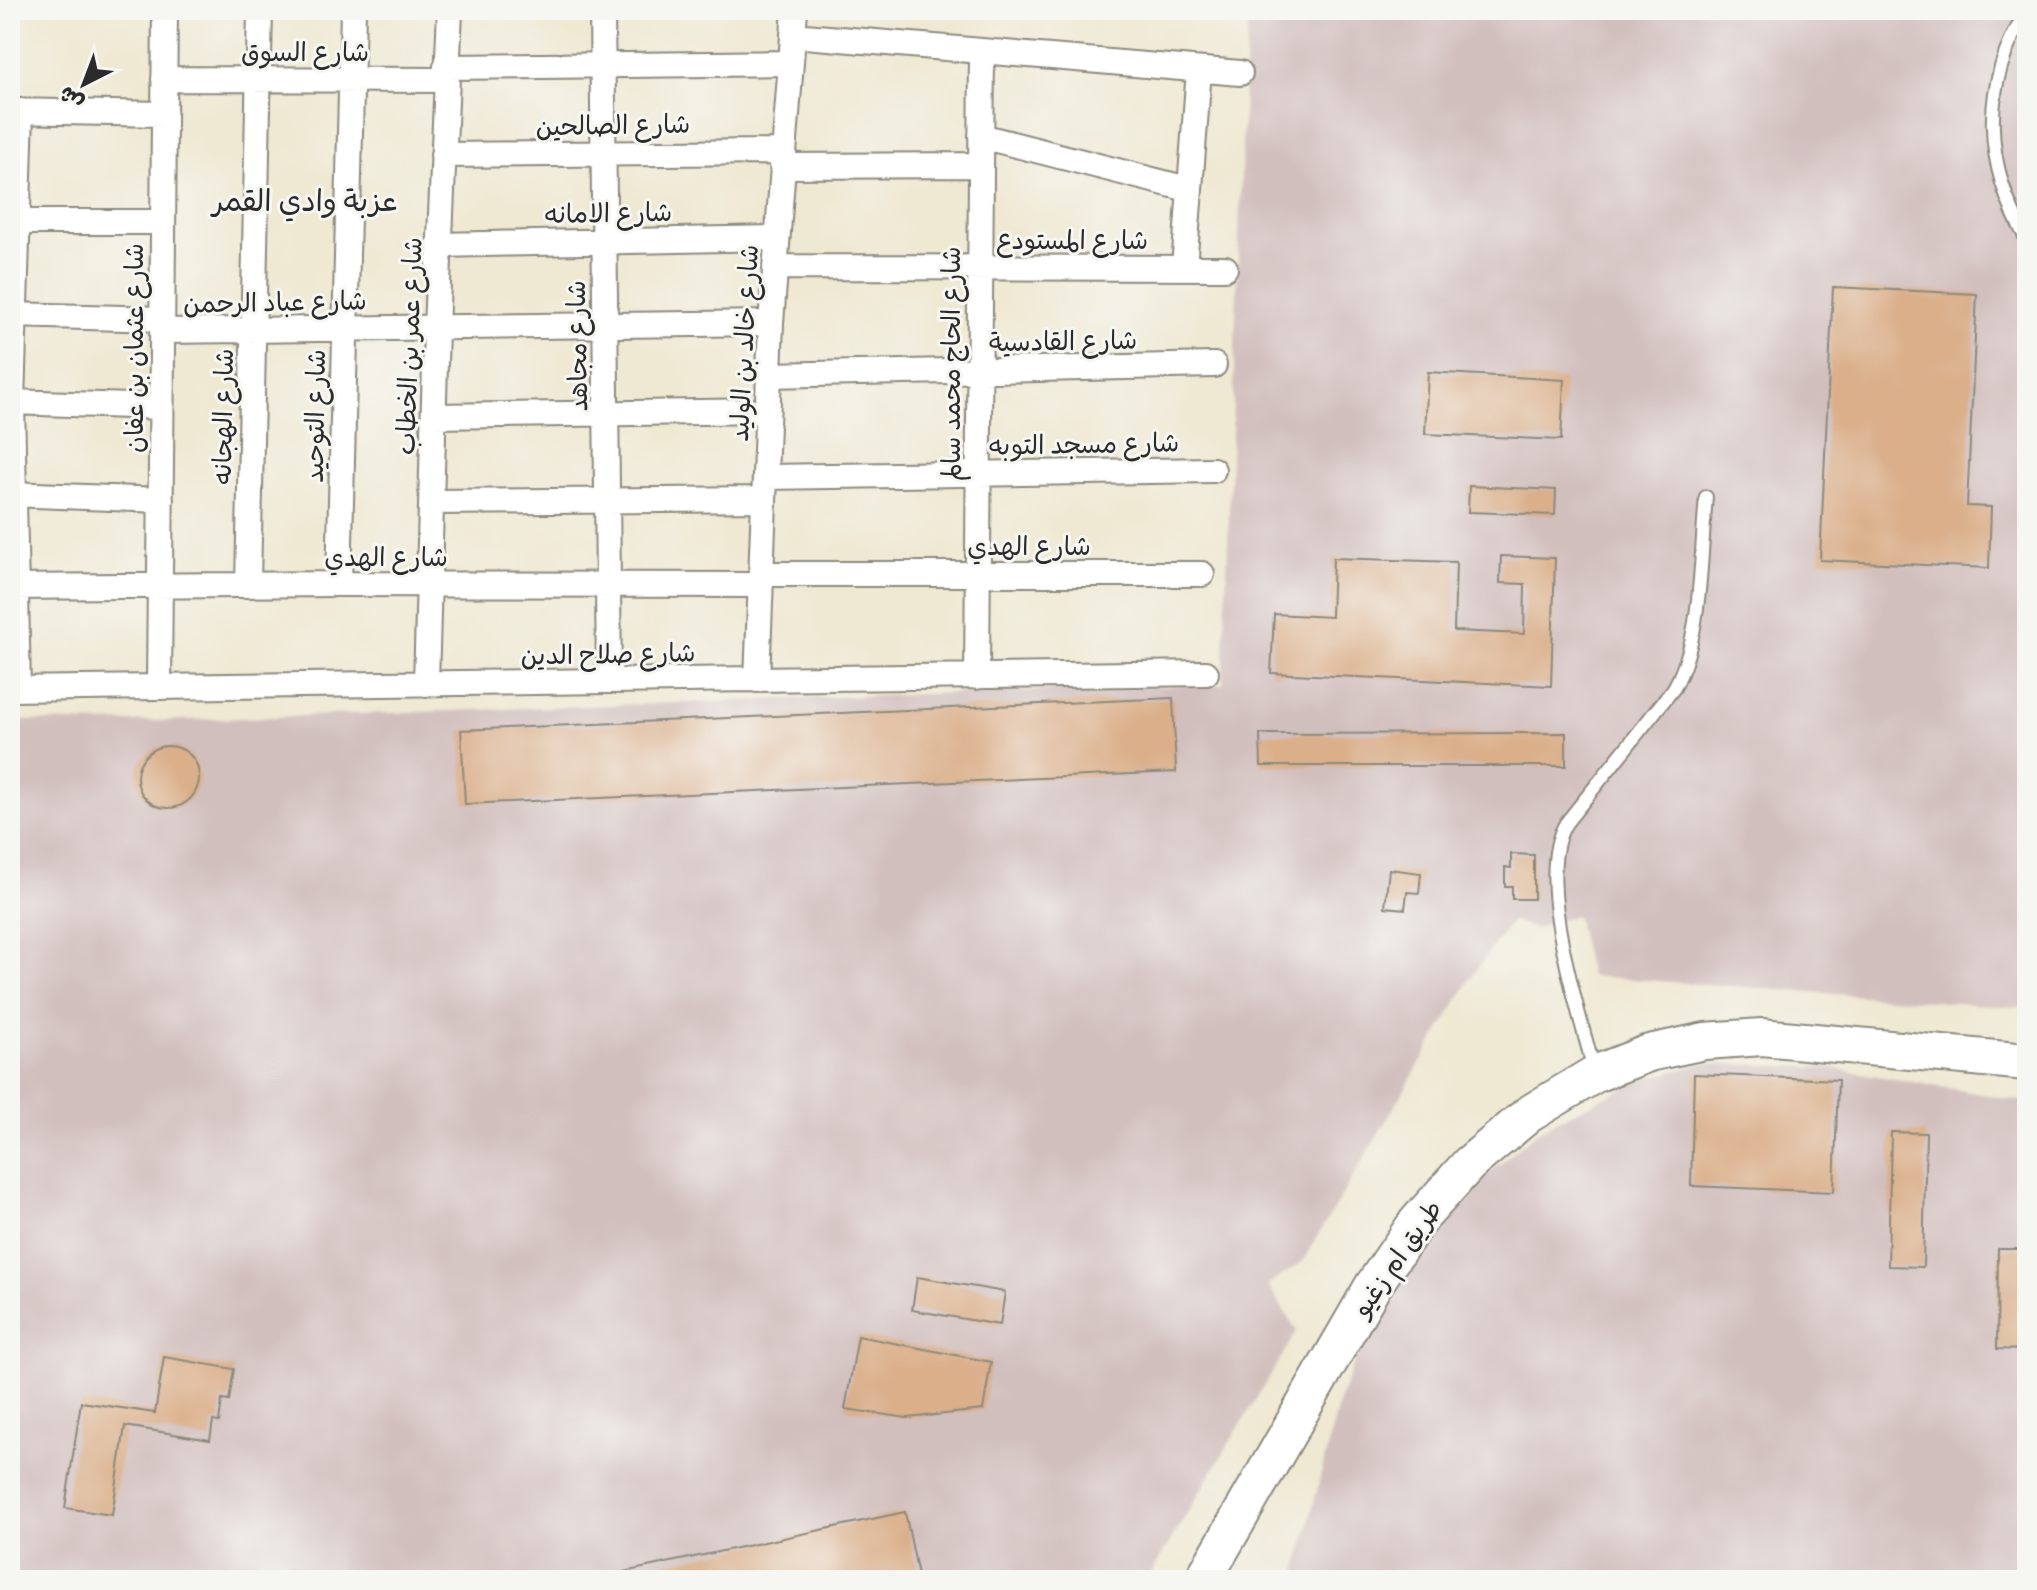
<svg xmlns="http://www.w3.org/2000/svg" width="2037" height="1590" font-family="Itim,'Playpen Sans Arabic',sans-serif">
<rect width="100%" height="100%" fill="#f6f6f2"/>
<filter id="ink" filterUnits="userSpaceOnUse"><feTurbulence type="fractalNoise" baseFrequency=".0125" numOctaves="2"/><feDisplacementMap in="SourceGraphic" scale="16" xChannelSelector="R" yChannelSelector="G"/><feConvolveMatrix kernelMatrix="1 2 1 2 8 2 1 2 1" color-interpolation-filters="sRGB"/></filter>
<filter id="wash" filterUnits="userSpaceOnUse"><feTurbulence type="fractalNoise" baseFrequency=".006" numOctaves="4" result="noise"/><feDisplacementMap in="SourceGraphic" scale="32" xChannelSelector="R" yChannelSelector="G"/><feGaussianBlur stdDeviation="1.8" result="paint"/><feColorMatrix in="noise" values="0 0 0 0 0 0 0 0 0 0 0 0 0 0 0 0 0 1.4 0 .05"/><feComposite in="paint" operator="in"/></filter>
<g filter="url(#wash)">
<rect width="100%" height="100%" fill="#efe8d2"/>
<path fill="#d1bfbe" d="M 1249,10 L 2027,10 L 2027,1008 L 1590,976 L 1576,915 L 1534,929 L 1512,920 L 1474,973 L 1302,1262 L 1268,1285 L 1297,1331 L 1147,1580 L 10,1580 L 10,720 L 101,723 L 1223,684 L 1245,64 Z
M 1705,1063 L 1832,1068 L 2027,1102 L 2027,1580 L 1295,1580 L 1340,1397 L 1370,1326 L 1438,1222 L 1488,1174 L 1536,1133 L 1555,1121 L 1642,1079 Z"/>
<g id="blocks">
<path fill="#daaf8a" d="M 1833,287 L 1977,294 L 1967,506 L 1991,507 L 1989,568 L 1820,560 Z
M 1428,372 L 1564,380 L 1561,440 L 1425,434 Z
M 1469,486 L 1556,490 L 1555,515 L 1468,512 Z
M 1501,556 L 1555,558 L 1551,686 L 1271,673 L 1274,614 L 1331,617 L 1333,558 L 1456,562 L 1454,631 L 1524,634 L 1525,584 L 1500,583 Z
M 1173,698 L 1176,772 L 465,804 L 461,730 Z
M 1566,733 L 1566,766 L 1261,766 L 1260,734 Z
M137 777a31 31 0 1 1 62 0a31 31 0 1 1-62 0Z
M 1511,854 L 1534,855 L 1534,899 L 1512,899 L 1512,886 L 1505,886 L 1505,867 L 1511,868 Z
M 1389,869 L 1421,873 L 1419,893 L 1407,892 L 1405,909 L 1385,907 Z
M 1694,1074 L 1838,1080 L 1834,1192 L 1691,1186 Z
M 1891,1132 L 1926,1133 L 1923,1267 L 1888,1266 Z
M 1998,1249 L 2027,1249 L 2027,1350 L 1997,1349 Z
M 917,1277 L 1005,1292 L 1000,1325 L 912,1310 Z
M 858,1336 L 991,1362 L 983,1410 L 907,1418 L 845,1409 Z
M 164,1357 L 234,1369 L 229,1401 L 222,1400 L 219,1422 L 213,1421 L 210,1440 L 125,1426 L 112,1515 L 65,1508 L 81,1402 L 155,1413 Z
M 905,1512 L 919,1580 L 620,1580 L 619,1573 Z"/>
</g>
</g>
<g filter="url(#ink)">
<use href="#blocks" fill-opacity="0" stroke="#8d8a7e" stroke-width="2"/>
<g fill="none" stroke-linecap="round" stroke-linejoin="round">
<g stroke="#8d8a7e" stroke-width="16">
<path id="service" d="M 2027,11 C 1979,86 1984,165 2027,240
M 1594,1070 C 1579,1011 1533,875 1566,823 L 1674,688 C 1703,636 1700,556 1706,497"/>
</g>
<g stroke="#8d8a7e" stroke-width="28">
<path id="minor" d="M 602,10 L 609,681
M 793,35 L 1240,73
M 446,67 L 791,63
M 164,79 L 446,80
M 10,111 L 164,114
M 981,136 L 1188,189
M 443,155 L 783,152
M 782,166 L 981,165
M 10,222 L 163,222
M 439,245 L 777,238
M 775,267 L 1225,268
M 1184,268 L 1199,70
M 10,315 L 162,319
M 162,331 L 771,323
M 769,375 L 1214,365
M 10,402 L 161,407
M 435,416 L 767,411
M 765,477 L 1213,470
M 10,494 L 161,500
M 432,502 L 764,499
M 761,574 L 1202,574
M 339,584 L 353,10
M 248,585 L 260,10
M 10,587 L 339,584 L 761,585
M 977,677 L 982,51
M 757,680 L 771,323 L 795,10
M 426,684 L 436,328 L 450,10
M 159,687 L 165,10
M 10,689 L 1206,673
M 18,689 L 12,402 L 21,111"/>
</g>
<g stroke="#8d8a7e" stroke-width="40">
<path id="primary" d="M 1203,1580 L 1373,1286 L 1417,1222 L 1469,1164 L 1529,1114 L 1595,1074 L 1649,1053 L 1705,1041 L 1762,1037 L 2027,1062"/>
</g>
<use href="#service" stroke="#fff" stroke-width="12"/>
<use href="#minor" stroke="#fff" stroke-width="24"/>
<use href="#primary" stroke="#fff" stroke-width="36"/>
</g>
</g>
<g text-anchor="middle" dominant-baseline="central" stroke-width="6" stroke-linejoin="round" paint-order="stroke">
<g font-size="26" fill="#2b2b2b" stroke="#f6f6f2">
<text x="305" y="52">شارع السوق</text>
<text transform="translate(613 125) rotate(-1)">شارع الصالحين</text>
<text transform="translate(608 213) rotate(-1)">شارع الامانه</text>
<text x="1072" y="240">شارع المستودع</text>
<text transform="translate(275 302) rotate(-1)">شارع عباد الرحمن</text>
<text transform="translate(1063 341) rotate(-1)">شارع القادسية</text>
<text transform="translate(744 343) rotate(-87)">شارع خالد بن الوليد</text>
<text transform="translate(409 346) rotate(-88)">شارع عمر بن الخطاب</text>
<text transform="translate(577 346) rotate(-91)">شارع مجاهد</text>
<text transform="translate(134 348) rotate(-90)">شارع عثمان بن عفان</text>
<text transform="translate(951 364) rotate(-90)">شارع الحاج محمد سالم</text>
<text transform="translate(315 416) rotate(-89)">شارع التوحيد</text>
<text transform="translate(223 417) rotate(-89)">شارع الهجانه</text>
<text transform="translate(1084 444) rotate(-1)">شارع مسجد التوبه</text>
<text x="1029" y="546">شارع الهدي</text>
<text x="386" y="557">شارع الهدي</text>
<text transform="translate(608 654) rotate(-1)">شارع صلاح الدين</text>
<text transform="translate(1397 1258) rotate(-55)">طريق ام زغيو</text>
</g>
<g font-size="30" fill="#2b2b2b" stroke="#f6f6f2">
<text x="305" y="200">عزبة وادي القمر</text>
</g>
</g>
<rect width="2037" height="1590" fill="none" stroke="#f6f6f2" stroke-width="40"/>
<g transform="translate(84 84) rotate(222)" stroke="#f6f6f2" stroke-width="6" paint-order="stroke">
<path d="M0-6L14 30L0 20L-14 30Z" fill="#2b2b2b"/>
<text y="-12" font-size="22" font-weight="bold" text-anchor="middle" fill="#2b2b2b">ش</text>
</g>
</svg>
